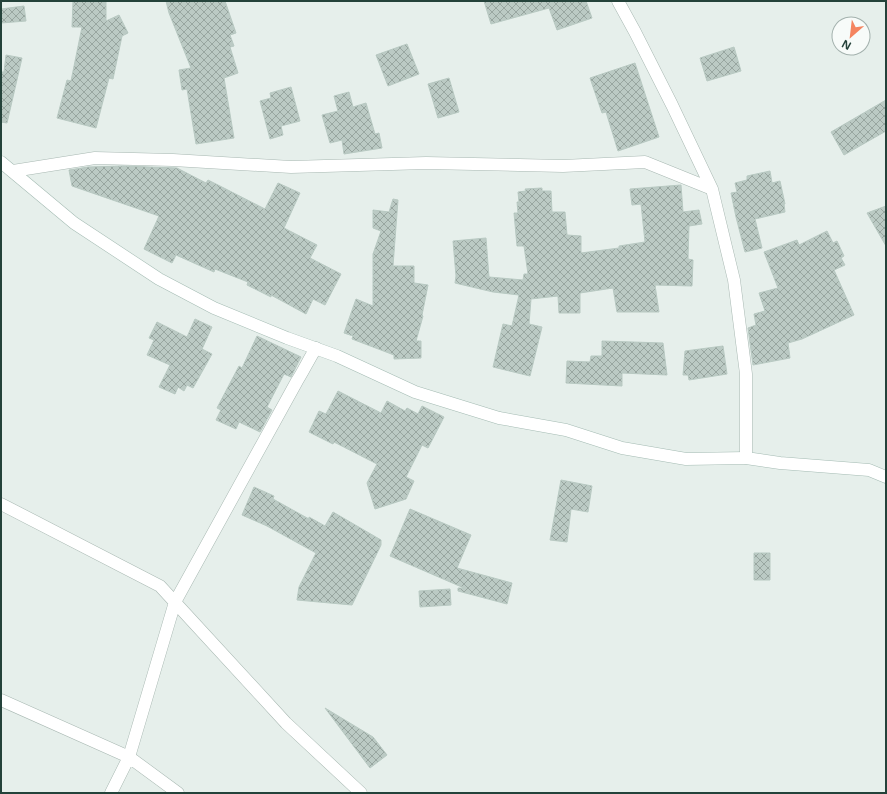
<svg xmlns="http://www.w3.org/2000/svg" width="887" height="794" font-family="'Noto Sans',sans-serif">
<defs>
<pattern id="building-cross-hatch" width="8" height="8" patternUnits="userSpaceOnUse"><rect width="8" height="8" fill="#bbcac4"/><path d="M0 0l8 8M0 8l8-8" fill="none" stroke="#98a6a0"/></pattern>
</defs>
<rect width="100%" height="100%" fill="#e6efeb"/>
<path fill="url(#building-cross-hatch)" stroke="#b8c9c2" d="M 73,1 L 106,1 L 106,21 L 119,15 L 128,33 L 122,36 L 113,79 L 109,78 L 96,128 L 57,118 L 67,80 L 71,81 L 82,27 L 72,27 Z
M 166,1 L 225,1 L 236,33 L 230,35 L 234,46 L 230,47 L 238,73 L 224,78 L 234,138 L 196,144 L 187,89 L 182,90 L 179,70 L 191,68 L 169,13 Z
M 484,1 L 586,1 L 592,18 L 557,30 L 549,8 L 491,24 Z
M 24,6 L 26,21 L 1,23 L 1,9 Z
M 407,44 L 419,74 L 388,86 L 376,55 Z
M 734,47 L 741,71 L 707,81 L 700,58 Z
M 6,55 L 22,58 L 7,123 L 1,122 L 1,72 L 4,72 Z
M 635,63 L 659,137 L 618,151 L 606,112 L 602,113 L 590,78 Z
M 449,78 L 459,112 L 438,118 L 428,84 Z
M 291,87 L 300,121 L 281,126 L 283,135 L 270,139 L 260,101 L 271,98 L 270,93 Z
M 349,92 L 353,107 L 366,103 L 375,134 L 379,133 L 382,148 L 344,154 L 342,140 L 330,143 L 322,115 L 338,111 L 334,96 Z
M 886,100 L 886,131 L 844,155 L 831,132 Z
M 123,166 L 177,168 L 206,183 L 208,180 L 218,185 L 265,209 L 278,183 L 300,193 L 284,228 L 317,245 L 310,258 L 341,274 L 325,305 L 313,299 L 306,314 L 271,295 L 271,297 L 247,285 L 248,282 L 215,269 L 214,272 L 176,255 L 172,263 L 144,249 L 159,216 L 72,186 L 69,170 L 88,167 Z
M 770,171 L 772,183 L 780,181 L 785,204 L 784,204 L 785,212 L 755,219 L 762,248 L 745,252 L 736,217 L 731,193 L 737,192 L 735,183 L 747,180 L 747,176 Z
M 681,185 L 683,212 L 699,210 L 702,224 L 689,226 L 688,259 L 693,260 L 692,286 L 655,285 L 659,312 L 617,312 L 613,288 L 580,293 L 580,313 L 559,313 L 558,296 L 531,299 L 529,324 L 542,327 L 530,376 L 493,367 L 503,324 L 512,326 L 519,295 L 493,292 L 455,283 L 456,276 L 453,241 L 486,238 L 489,277 L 523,280 L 524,274 L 528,274 L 524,246 L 517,246 L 514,213 L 518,213 L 517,202 L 519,202 L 518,192 L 526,191 L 525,189 L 542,188 L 542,191 L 551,191 L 552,212 L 565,212 L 567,235 L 581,236 L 581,253 L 619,248 L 619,246 L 645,242 L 641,204 L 632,205 L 630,189 Z
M 393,199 L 398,200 L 393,266 L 414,266 L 414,283 L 428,285 L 422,315 L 423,316 L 416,341 L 421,341 L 421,358 L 394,359 L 394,355 L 352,339 L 353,336 L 344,333 L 356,299 L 373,306 L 373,254 L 381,231 L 373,228 L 373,210 L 389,212 Z
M 886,206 L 886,246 L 867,213 Z
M 827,231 L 833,243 L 837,241 L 844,256 L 841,258 L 845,265 L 834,270 L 854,315 L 802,339 L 788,343 L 790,358 L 753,365 L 748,328 L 756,325 L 754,314 L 765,311 L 759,293 L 778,288 L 764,252 L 797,240 L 799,245 Z
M 195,319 L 212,327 L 202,349 L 212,354 L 193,388 L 187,385 L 184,391 L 178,387 L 175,394 L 159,387 L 170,365 L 147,355 L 154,340 L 149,338 L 157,322 L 187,337 Z
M 257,336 L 301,357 L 291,377 L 284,374 L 267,407 L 272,410 L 260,432 L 239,422 L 236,429 L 216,420 L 221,410 L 217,408 L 239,366 L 242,368 Z
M 602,341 L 663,343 L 667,375 L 622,373 L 622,386 L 566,383 L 567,361 L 590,362 L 591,356 L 602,356 Z
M 723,346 L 727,374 L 689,380 L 688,375 L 683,375 L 685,351 Z
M 338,391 L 381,413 L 387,401 L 405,411 L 407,408 L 418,414 L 422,406 L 444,417 L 428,448 L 422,445 L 406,477 L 414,481 L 406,499 L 375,509 L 367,483 L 377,464 L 334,442 L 333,444 L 309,432 L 319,411 L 326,414 Z
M 561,480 L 592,486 L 588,512 L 571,509 L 567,542 L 550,540 Z
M 254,487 L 274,496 L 273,499 L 309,519 L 309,517 L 325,526 L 333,512 L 381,540 L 381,545 L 352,605 L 297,600 L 299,587 L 316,553 L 267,526 L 242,515 Z
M 410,509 L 471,535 L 457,568 L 512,583 L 507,604 L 458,591 L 458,588 L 464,588 L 390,556 Z
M 754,553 L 770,553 L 770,580 L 754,580 Z
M 450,589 L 451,605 L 420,607 L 419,591 Z
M 325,708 L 373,737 L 387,755 L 370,768 Z"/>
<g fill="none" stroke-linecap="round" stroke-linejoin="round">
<g stroke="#a8b8b2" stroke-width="13">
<path id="minor" d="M 618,1 L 635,32 L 672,105 L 712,189 L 734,280 L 746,374 L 746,458
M 13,171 L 95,158 L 173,160 L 291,167 L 426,163 L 563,166 L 645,162 L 712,189
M 1,504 L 160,586 L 286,723 L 361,793
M 1,700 L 129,757 L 178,793
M 111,793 L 129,757 L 175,602 L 297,381 C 304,370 309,359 316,348"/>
</g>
<g stroke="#a4bbb3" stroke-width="13">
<path id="secondary" d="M 1,162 L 74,223 L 159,279 L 214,308 L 287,338 L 337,356 L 415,392 L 499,418 L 566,430 L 622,448 L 686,459 L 746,458 L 780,463 L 869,470 L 886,477"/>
</g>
<use href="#minor" stroke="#fff" stroke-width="12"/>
<use href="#secondary" stroke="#fff" stroke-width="12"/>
</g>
<rect width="887" height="794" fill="none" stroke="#24423a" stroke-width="4"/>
<g transform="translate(851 36) rotate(208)"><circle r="19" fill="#f7fbf9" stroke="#a3b1ad"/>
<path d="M0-3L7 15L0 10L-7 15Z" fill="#f4845f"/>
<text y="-6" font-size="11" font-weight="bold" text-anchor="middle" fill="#24423a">N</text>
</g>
</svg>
